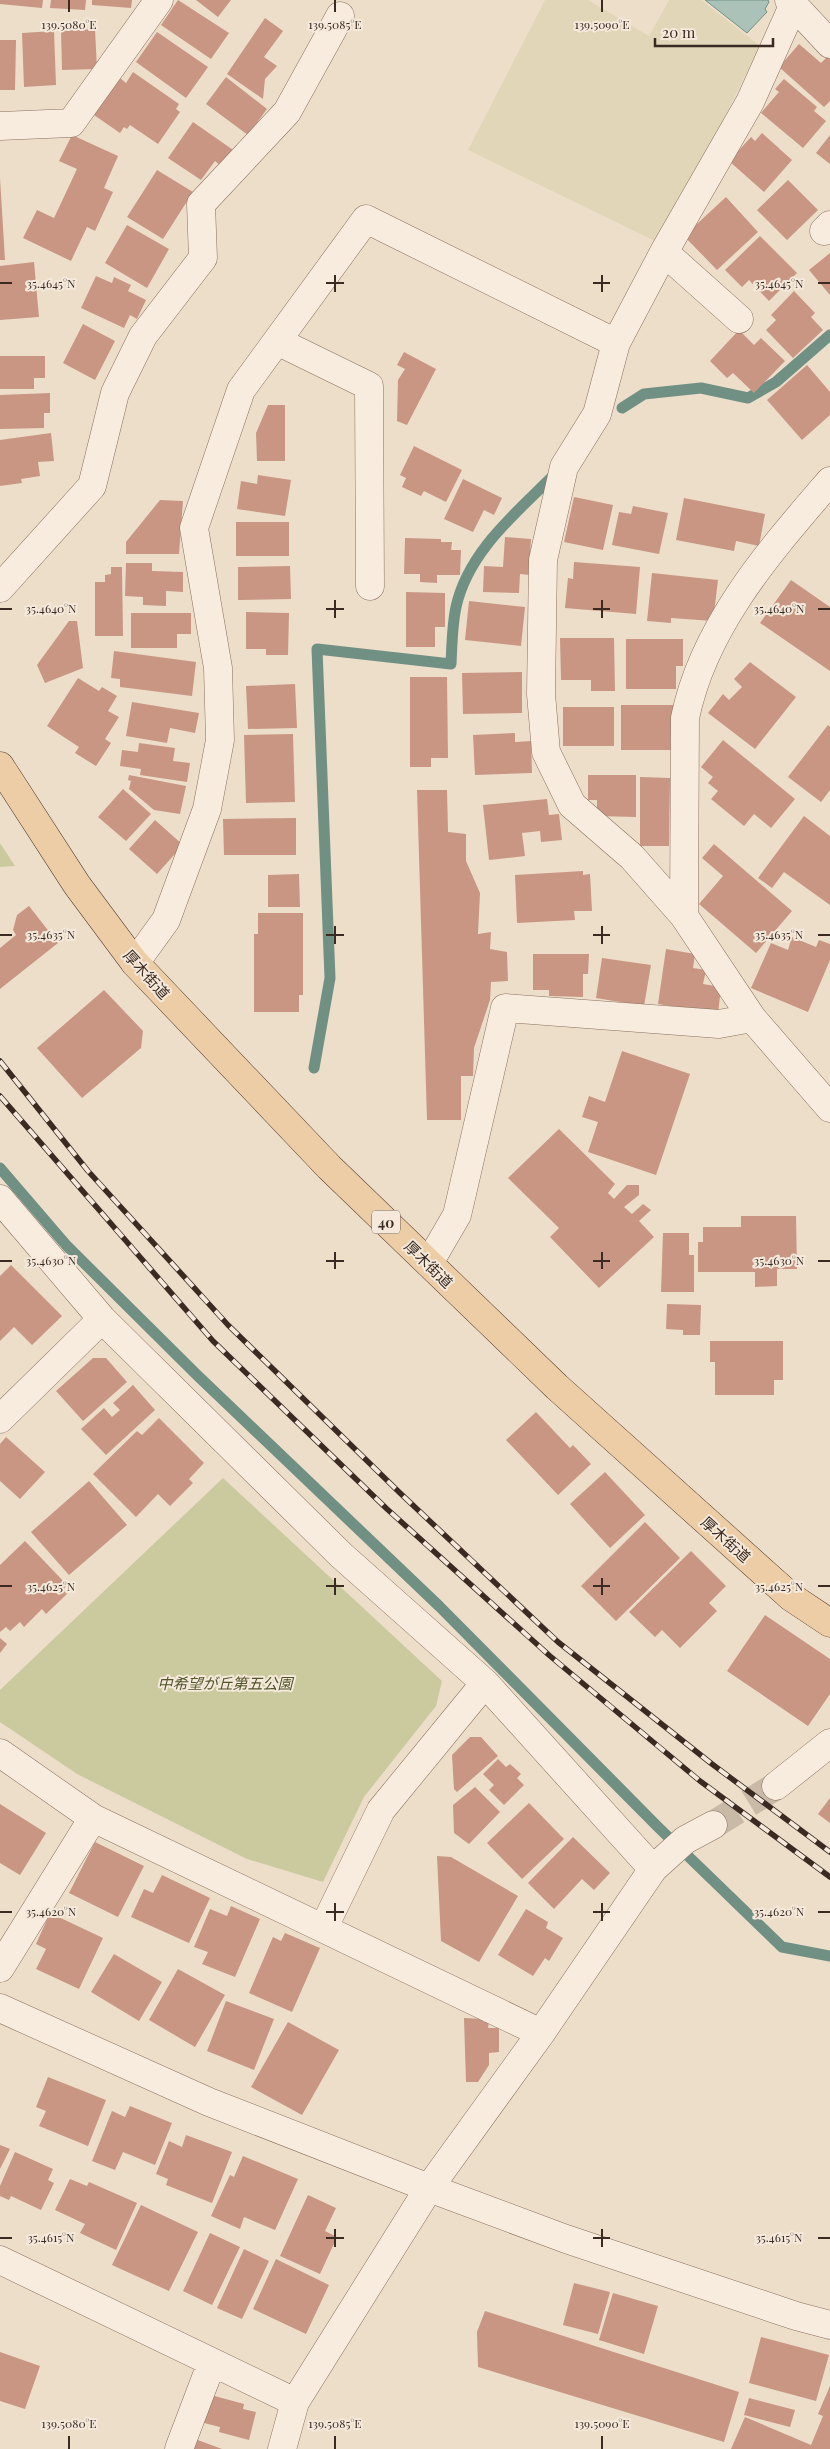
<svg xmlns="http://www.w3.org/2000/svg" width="830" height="2449" font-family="'Playfair Display','Noto Sans JP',serif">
<rect width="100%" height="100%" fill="#eddeca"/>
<path fill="#e2d6b8" d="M 545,0 L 588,0 L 649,36 L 669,0 L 701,0 L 760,46 L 661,244 L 468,150 Z"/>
<path fill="#cbca9e" d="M 0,843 L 15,866 L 0,867 Z
M 223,1478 L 442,1681 L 436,1706 L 364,1797 L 323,1882 L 247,1859 L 77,1774 L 0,1722 L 0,1690 Z"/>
<path fill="#abc2b8" stroke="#719084" d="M 705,0 L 768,0 L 769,2 L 765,9 L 767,12 L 747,33 Z"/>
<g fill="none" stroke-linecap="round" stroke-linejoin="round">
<path stroke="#719084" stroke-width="11" d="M 622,408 L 644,394 L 701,388 L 748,398 L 776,382 L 830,335
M 314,1068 L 330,978 L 317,649 L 451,664 C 452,645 452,626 456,607 C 468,552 515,514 553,476
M 0,1168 L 67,1246 L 198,1376 L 439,1606 L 659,1828 L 782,1947 L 830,1956"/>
</g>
<path fill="#c89683" d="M 0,0 L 43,0 L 42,8 L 0,4 Z
M 51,0 L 86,0 L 85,10 L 50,8 Z
M 92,0 L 132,0 L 131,8 L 92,5 Z
M 178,0 L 229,33 L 211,59 L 161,25 Z
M 196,0 L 231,0 L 218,17 Z
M 265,18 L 283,31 L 264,57 L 277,66 L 265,79 L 263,99 L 227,74 Z
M 95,29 L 97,69 L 62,70 L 61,30 Z
M 54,31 L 56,85 L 24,87 L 22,33 Z
M 157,32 L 208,67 L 186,98 L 136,62 Z
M 0,40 L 16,40 L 15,90 L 0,90 Z
M 799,44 L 821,63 L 827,57 L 830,59 L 830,101 L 824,107 L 779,67 Z
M 133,72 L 179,104 L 176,109 L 180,112 L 158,144 L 130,125 L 127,129 L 124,127 L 120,133 L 94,115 L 120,78 L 126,83 Z
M 226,77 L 267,109 L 248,135 L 206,104 Z
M 784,79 L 817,107 L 814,111 L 826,121 L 803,148 L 761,113 L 779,92 L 775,89 Z
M 193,122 L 236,152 L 225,169 L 215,161 L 201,180 L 168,158 Z
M 762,133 L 792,160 L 764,192 L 729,161 L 751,137 L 755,141 Z
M 72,135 L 118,156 L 104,188 L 113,192 L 95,231 L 87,227 L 71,261 L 23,238 L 37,210 L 54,218 L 77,169 L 59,161 Z
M 830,135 L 830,164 L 816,153 Z
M 157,170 L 193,192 L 163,239 L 127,217 Z
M 0,178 L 5,260 L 0,260 Z
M 788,180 L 818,210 L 787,240 L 757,210 Z
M 726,197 L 758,232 L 717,270 L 684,236 Z
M 127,225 L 169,249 L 147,288 L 105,263 Z
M 760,236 L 797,273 L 769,301 L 749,280 L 742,287 L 725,270 Z
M 830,253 L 830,295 L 809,270 Z
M 34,262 L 39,317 L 0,320 L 0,266 Z
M 96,276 L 112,283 L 114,277 L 131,285 L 128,291 L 146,300 L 137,319 L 130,315 L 124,328 L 81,308 Z
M 794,291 L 815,313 L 811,317 L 823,330 L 793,358 L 766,330 L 776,320 L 771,315 Z
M 83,324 L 115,341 L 95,380 L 63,363 Z
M 739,330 L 754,345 L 761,338 L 785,361 L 754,393 L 733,373 L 727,378 L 710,361 Z
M 404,352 L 436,369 L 407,425 L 397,421 L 398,380 L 405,369 L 397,365 Z
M 0,356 L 45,356 L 45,378 L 34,378 L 34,389 L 0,389 Z
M 807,365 L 830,392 L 830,415 L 802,440 L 767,400 Z
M 50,393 L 50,413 L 44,413 L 44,428 L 0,429 L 0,395 Z
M 268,405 L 285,405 L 285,461 L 257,461 L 256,433 Z
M 51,433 L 54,461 L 38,462 L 40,476 L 21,479 L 22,483 L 0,486 L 0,440 Z
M 414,446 L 462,470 L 446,502 L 424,491 L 421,496 L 402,487 L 406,478 L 400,475 Z
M 258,475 L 291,480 L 285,516 L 237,509 L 241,481 L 257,484 Z
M 463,479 L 502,498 L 494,515 L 484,510 L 473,532 L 444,519 Z
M 574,497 L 613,505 L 603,550 L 564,542 Z
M 684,498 L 765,514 L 759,546 L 736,541 L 734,551 L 676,540 Z
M 160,500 L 183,501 L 179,554 L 126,554 L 126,542 Z
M 633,506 L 668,513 L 659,554 L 612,545 L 619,512 L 631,514 Z
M 236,522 L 289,522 L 289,556 L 236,556 Z
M 505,537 L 531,539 L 529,575 L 520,574 L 519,593 L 483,592 L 484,566 L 503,567 Z
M 405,538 L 441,539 L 441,542 L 452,542 L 451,550 L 461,550 L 460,575 L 437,575 L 437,583 L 420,582 L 420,574 L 404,574 Z
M 574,562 L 640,567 L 636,614 L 565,608 L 568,578 L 573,579 Z
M 126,563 L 152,563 L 152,571 L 183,572 L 183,592 L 166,591 L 166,606 L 143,605 L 143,597 L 125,596 Z
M 290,566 L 291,599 L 238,600 L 238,567 Z
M 111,567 L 122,567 L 123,636 L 95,636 L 95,582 L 105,582 L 105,575 L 111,574 Z
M 652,573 L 718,580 L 713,621 L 671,618 L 671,623 L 647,621 Z
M 791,580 L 830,607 L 830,671 L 760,623 Z
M 406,592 L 445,593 L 445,627 L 435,627 L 435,647 L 406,647 Z
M 469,601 L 525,607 L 521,646 L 465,640 Z
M 246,612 L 289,613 L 288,655 L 266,655 L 266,649 L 246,649 Z
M 131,613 L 191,613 L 191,634 L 177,634 L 177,648 L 131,648 Z
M 69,621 L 77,621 L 83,668 L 45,683 L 37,665 Z
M 560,638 L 614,638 L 615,691 L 591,691 L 591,680 L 561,680 Z
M 626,639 L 683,639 L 683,666 L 676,666 L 676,689 L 626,689 Z
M 114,651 L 196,662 L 192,696 L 120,687 L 120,679 L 111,678 Z
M 750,662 L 796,697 L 755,749 L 708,713 L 723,694 L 729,700 L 742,687 L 734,679 Z
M 522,672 L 522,713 L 463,714 L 462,673 Z
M 410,677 L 447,677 L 448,758 L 431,758 L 431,767 L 410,767 Z
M 78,678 L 99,691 L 102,687 L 117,696 L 108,711 L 119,717 L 105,739 L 111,743 L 96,766 L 75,753 L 79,747 L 47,726 Z
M 295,684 L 297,728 L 248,729 L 246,686 Z
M 132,702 L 199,713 L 195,733 L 170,728 L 167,743 L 126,736 Z
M 621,705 L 676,705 L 676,750 L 621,750 Z
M 563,707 L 614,707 L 614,746 L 563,746 Z
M 828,725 L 830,727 L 830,790 L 821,802 L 788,777 Z
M 515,733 L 515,742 L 531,741 L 532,773 L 475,775 L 473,735 Z
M 293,734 L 295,802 L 246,803 L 244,735 Z
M 723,740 L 795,799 L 771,828 L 754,814 L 744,826 L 711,799 L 718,791 L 708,783 L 713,777 L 701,767 Z
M 139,743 L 175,748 L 173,761 L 190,763 L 187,782 L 140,775 L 141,769 L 120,766 L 122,750 L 138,752 Z
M 129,775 L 186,786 L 180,814 L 154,810 L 129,789 L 131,781 L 128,780 Z
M 588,775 L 636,775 L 636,817 L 597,816 L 597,800 L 588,800 Z
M 640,777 L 670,778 L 669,846 L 640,846 Z
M 123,789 L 151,814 L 126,841 L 98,817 Z
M 417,790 L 447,790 L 448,832 L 466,834 L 466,861 L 480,893 L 478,934 L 491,932 L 490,949 L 507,952 L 508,981 L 491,982 L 490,1000 L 474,1048 L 473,1076 L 461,1076 L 461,1120 L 427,1120 Z
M 547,799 L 549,815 L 559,814 L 562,840 L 541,842 L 540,831 L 522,833 L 525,856 L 489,860 L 483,805 Z
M 804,816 L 830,836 L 830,905 L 784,872 L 772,888 L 758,878 Z
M 296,818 L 296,855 L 224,855 L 223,819 Z
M 155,820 L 183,845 L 157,874 L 129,849 Z
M 714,844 L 792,911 L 756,953 L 699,904 L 723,876 L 702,858 Z
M 583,871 L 583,875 L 590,874 L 592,911 L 574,911 L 575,920 L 517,923 L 515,875 Z
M 299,874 L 300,907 L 268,907 L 268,875 Z
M 29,906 L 58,943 L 0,989 L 0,948 L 16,935 L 13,930 L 17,915 Z
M 258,913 L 303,913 L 303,995 L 299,995 L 299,1012 L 254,1012 L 254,934 L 258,934 Z
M 792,937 L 816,947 L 819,940 L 830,944 L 830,960 L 808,1012 L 751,988 L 771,943 L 788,950 Z
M 666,949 L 695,954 L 693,968 L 706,970 L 703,984 L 721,987 L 718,1014 L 658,1004 Z
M 533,954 L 589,954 L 588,974 L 583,974 L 583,997 L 549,996 L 549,990 L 533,990 Z
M 602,958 L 651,965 L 644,1006 L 596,998 Z
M 104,990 L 143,1031 L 141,1048 L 82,1098 L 37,1048 Z
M 622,1051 L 690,1074 L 656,1175 L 588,1152 L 598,1122 L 582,1117 L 589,1096 L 605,1102 Z
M 559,1129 L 615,1184 L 608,1193 L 614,1199 L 627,1185 L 639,1185 L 639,1195 L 624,1207 L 632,1214 L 643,1204 L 651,1210 L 639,1221 L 654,1237 L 599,1288 L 550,1237 L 559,1228 L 508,1178 Z
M 741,1216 L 796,1216 L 797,1269 L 777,1269 L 777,1286 L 755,1287 L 755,1272 L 698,1272 L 698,1242 L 703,1242 L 703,1227 L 741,1227 Z
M 663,1233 L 689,1233 L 689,1255 L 694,1255 L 694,1292 L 661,1292 Z
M 11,1265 L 62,1316 L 32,1345 L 14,1327 L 0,1341 L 0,1276 Z
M 667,1304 L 701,1305 L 700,1335 L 683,1335 L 683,1330 L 666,1329 Z
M 710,1341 L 783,1341 L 783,1380 L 774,1380 L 774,1395 L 715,1395 L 715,1362 L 710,1362 Z
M 93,1358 L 106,1358 L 127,1382 L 83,1421 L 56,1391 Z
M 133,1385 L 155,1410 L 106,1455 L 81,1429 L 104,1408 L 112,1417 L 120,1410 L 113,1403 Z
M 536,1412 L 570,1448 L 573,1445 L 591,1464 L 558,1495 L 506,1440 Z
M 159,1418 L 204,1463 L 189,1479 L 193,1483 L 170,1506 L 158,1494 L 136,1517 L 93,1474 L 137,1431 L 142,1435 Z
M 6,1437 L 45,1472 L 20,1499 L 0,1481 L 0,1444 Z
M 605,1472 L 645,1515 L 610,1548 L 570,1504 Z
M 89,1481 L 127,1525 L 69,1575 L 31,1532 Z
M 645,1522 L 680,1558 L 616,1621 L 581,1586 Z
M 25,1541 L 67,1585 L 63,1590 L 67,1594 L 46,1614 L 42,1609 L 24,1627 L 20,1622 L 10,1631 L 6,1627 L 0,1632 L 0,1565 Z
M 691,1551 L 726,1586 L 709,1603 L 717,1611 L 680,1648 L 662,1630 L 655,1637 L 629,1612 Z
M 765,1615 L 830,1659 L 830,1694 L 808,1726 L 727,1671 Z
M 0,1638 L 7,1644 L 0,1653 Z
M 470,1737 L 481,1737 L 498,1756 L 457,1792 L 454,1789 L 452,1755 Z
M 498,1759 L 506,1767 L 510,1764 L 521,1774 L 517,1778 L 524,1785 L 504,1805 L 489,1790 L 494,1785 L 483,1774 Z
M 475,1787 L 500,1812 L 469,1844 L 454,1833 L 453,1805 Z
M 830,1798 L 830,1823 L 818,1814 Z
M 529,1803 L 564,1839 L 522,1879 L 487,1843 Z
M 0,1804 L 46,1833 L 20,1875 L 0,1863 Z
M 573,1837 L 610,1873 L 594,1890 L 582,1879 L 554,1909 L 528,1883 Z
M 95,1842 L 144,1866 L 118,1917 L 69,1893 Z
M 437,1856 L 451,1857 L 518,1896 L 479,1962 L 441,1941 Z
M 162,1875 L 210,1898 L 189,1943 L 131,1917 L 144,1889 L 153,1893 Z
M 231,1906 L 260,1919 L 235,1977 L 202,1964 L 208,1952 L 194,1947 L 210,1909 L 227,1916 Z
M 526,1909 L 548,1922 L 546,1928 L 563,1938 L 549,1961 L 545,1958 L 533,1976 L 498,1955 Z
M 50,1913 L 103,1938 L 79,1989 L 36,1969 L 46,1949 L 36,1944 Z
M 285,1933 L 320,1948 L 292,2012 L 249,1993 L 273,1937 L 281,1941 Z
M 114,1954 L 162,1982 L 139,2021 L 91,1992 Z
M 178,1969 L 225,1995 L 195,2047 L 149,2020 Z
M 226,2001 L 274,2019 L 254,2070 L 207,2051 Z
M 464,2018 L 484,2019 L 483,2022 L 489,2022 L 488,2028 L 499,2028 L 499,2052 L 489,2053 L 489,2065 L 478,2082 L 466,2082 Z
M 288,2022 L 339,2050 L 302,2115 L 251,2087 Z
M 48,2077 L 106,2100 L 88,2146 L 39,2126 L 46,2111 L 36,2107 Z
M 130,2106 L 172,2123 L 155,2165 L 123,2152 L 115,2170 L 92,2161 L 112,2111 L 125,2117 Z
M 186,2135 L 232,2152 L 212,2203 L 166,2185 L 168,2179 L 156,2174 L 169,2141 L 182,2147 Z
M 0,2145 L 10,2149 L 0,2169 Z
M 15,2152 L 53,2169 L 48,2180 L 54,2183 L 41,2210 L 11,2196 L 9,2200 L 0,2196 L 0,2186 Z
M 243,2156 L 298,2179 L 275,2230 L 244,2217 L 240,2229 L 211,2216 L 230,2175 L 234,2177 Z
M 70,2179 L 87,2186 L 89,2182 L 137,2203 L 116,2250 L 80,2233 L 85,2224 L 55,2210 Z
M 308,2195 L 336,2208 L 325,2231 L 337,2237 L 320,2274 L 280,2256 Z
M 141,2205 L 198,2232 L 169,2291 L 112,2265 Z
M 210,2233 L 240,2247 L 212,2305 L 183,2291 Z
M 244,2249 L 269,2261 L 242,2319 L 217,2308 Z
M 276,2259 L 329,2285 L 306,2334 L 253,2309 Z
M 574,2283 L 610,2292 L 598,2334 L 563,2325 Z
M 613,2293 L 658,2306 L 644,2354 L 599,2340 Z
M 485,2311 L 739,2392 L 724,2442 L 478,2367 L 477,2332 Z
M 761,2337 L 829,2355 L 816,2401 L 749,2383 Z
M 0,2352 L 40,2366 L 25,2409 L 0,2401 Z
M 830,2386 L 830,2449 L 731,2449 L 745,2417 L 811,2445 L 823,2416 L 818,2414 Z
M 211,2395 L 244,2404 L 243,2409 L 256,2412 L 249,2440 L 219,2432 L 220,2427 L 204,2423 Z
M 749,2398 L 795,2410 L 790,2427 L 744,2415 Z
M 195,2439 L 222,2449 L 191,2449 Z"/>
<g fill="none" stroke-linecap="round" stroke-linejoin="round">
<path stroke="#c9baa8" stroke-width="28" stroke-dasharray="28 14" stroke-linecap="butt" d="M 713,1825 L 776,1786"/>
<g stroke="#89705f" stroke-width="29">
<path id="minor" d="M 789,0 L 830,44
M 793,6 L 750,102 L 664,252 L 616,343 L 597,414 L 564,467 L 543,560 L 541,694 L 546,752 L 572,805 L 632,857 L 684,916 L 752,1018 L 830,1108
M 0,126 L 71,123 L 159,0
M 824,231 L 830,225
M 664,252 L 739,319
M 277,341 L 369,386 L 370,586
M 0,588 L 92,486 L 115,393 L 143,336 L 203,258 L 201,204 L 287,112 L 340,16
M 684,916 L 685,718 C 704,625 770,551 830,481
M 135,963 L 166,920 L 207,809 L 220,740 L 218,668 L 194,528 L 241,390 L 366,219 L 616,343
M 0,1199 L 102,1319 L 341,1555 L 485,1683 L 653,1869 L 541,2033 L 429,2188 L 295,2402 L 282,2449
M 429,1263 L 457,1215 L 505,1008 L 719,1024 L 752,1018
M 0,1419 L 102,1319
M 0,1753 L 93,1818 L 541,2033
M 776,1786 L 830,1743
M 653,1869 L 685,1840 L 713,1825
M 324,1927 L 381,1810 L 485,1683
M 0,1968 L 93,1818
M 0,2008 L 209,2102 L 429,2188 L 566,2239 L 796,2316 L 830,2325
M 0,2260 L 295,2402
M 179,2449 L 212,2362"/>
</g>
<g stroke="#573f33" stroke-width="29">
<path id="major" d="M 0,766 L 77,885 L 135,963 L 329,1167 L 557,1387 L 791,1597 L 830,1623"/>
</g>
<use href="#minor" stroke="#f8ecde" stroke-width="28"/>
<use href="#major" stroke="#edcda6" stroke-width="28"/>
<g stroke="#3a2a22" stroke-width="5.5">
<path id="rail" d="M 0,1061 L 88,1171 L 228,1325 L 400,1493 L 558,1642 L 712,1764 L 830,1852
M 0,1096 L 213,1341 L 387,1509 L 550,1656 L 700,1781 L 830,1877"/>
</g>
<use href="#rail" stroke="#f4e9da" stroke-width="4" stroke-dasharray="11" stroke-linecap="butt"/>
</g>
<path fill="none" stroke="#3a2a22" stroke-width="2" d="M 69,0 L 69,12M 335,0 L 335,12M 602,0 L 602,12M 335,275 L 335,292M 602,275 L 602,292M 0,283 L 12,283M 326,283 L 344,283M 593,283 L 610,283M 818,283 L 830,283M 335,600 L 335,618M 602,600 L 602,618M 0,609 L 12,609M 326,609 L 344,609M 593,609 L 610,609M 818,609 L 830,609M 335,926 L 335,944M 602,926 L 602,944M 0,935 L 12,935M 326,935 L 344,935M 593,935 L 610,935M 818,935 L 830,935M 335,1252 L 335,1269M 602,1252 L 602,1269M 0,1261 L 12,1261M 326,1261 L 344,1261M 593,1261 L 610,1261M 818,1261 L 830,1261M 335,1578 L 335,1595M 602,1578 L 602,1595M 0,1586 L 12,1586M 326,1586 L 344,1586M 593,1586 L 610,1586M 818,1586 L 830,1586M 335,1903 L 335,1921M 602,1903 L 602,1921M 0,1912 L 12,1912M 326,1912 L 344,1912M 593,1912 L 610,1912M 818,1912 L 830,1912M 335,2229 L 335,2247M 602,2229 L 602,2247M 0,2238 L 12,2238M 326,2238 L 344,2238M 593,2238 L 610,2238M 818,2238 L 830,2238M 69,2436 L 69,2449M 335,2436 L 335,2449M 602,2436 L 602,2449"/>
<g text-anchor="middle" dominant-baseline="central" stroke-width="4" stroke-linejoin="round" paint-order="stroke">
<rect fill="#f4e9da" stroke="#726359" stroke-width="1" x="372" y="1210.5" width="28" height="23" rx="4"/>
<g font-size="14" font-weight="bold" fill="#3a2a22">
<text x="386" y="1222">40</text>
</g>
<g font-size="15" fill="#3a2a22" stroke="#f4e9da">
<text transform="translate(147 974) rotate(48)">厚木街道</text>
<text transform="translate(429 1264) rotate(44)">厚木街道</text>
<text transform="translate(726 1539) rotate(42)">厚木街道</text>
</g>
<g font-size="15" font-style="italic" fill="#50552a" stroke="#f4e9da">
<text x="225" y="1683">中希望が丘第五公園</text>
</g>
</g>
<g font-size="12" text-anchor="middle" fill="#3a2a22" stroke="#f4e9da" stroke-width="4" stroke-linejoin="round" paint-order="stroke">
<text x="69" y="29">139.5080°E</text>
<text x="335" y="29">139.5085°E</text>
<text x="602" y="29">139.5090°E</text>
<text x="51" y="288">35.4645°N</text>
<text x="779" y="288">35.4645°N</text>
<text x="51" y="613">35.4640°N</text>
<text x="779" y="613">35.4640°N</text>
<text x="51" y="939">35.4635°N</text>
<text x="779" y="939">35.4635°N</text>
<text x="51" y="1265">35.4630°N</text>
<text x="779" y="1265">35.4630°N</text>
<text x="51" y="1591">35.4625°N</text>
<text x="779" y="1591">35.4625°N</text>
<text x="51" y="1916">35.4620°N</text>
<text x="779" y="1916">35.4620°N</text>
<text x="51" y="2242">35.4615°N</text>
<text x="779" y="2242">35.4615°N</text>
<text x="69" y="2428">139.5080°E</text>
<text x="335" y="2428">139.5085°E</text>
<text x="602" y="2428">139.5090°E</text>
</g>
<path d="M655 38v8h118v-8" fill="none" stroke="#3a2a22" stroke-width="2.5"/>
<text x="662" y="38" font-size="15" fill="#3a2a22" stroke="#f4e9da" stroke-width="4" paint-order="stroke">20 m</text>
</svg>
